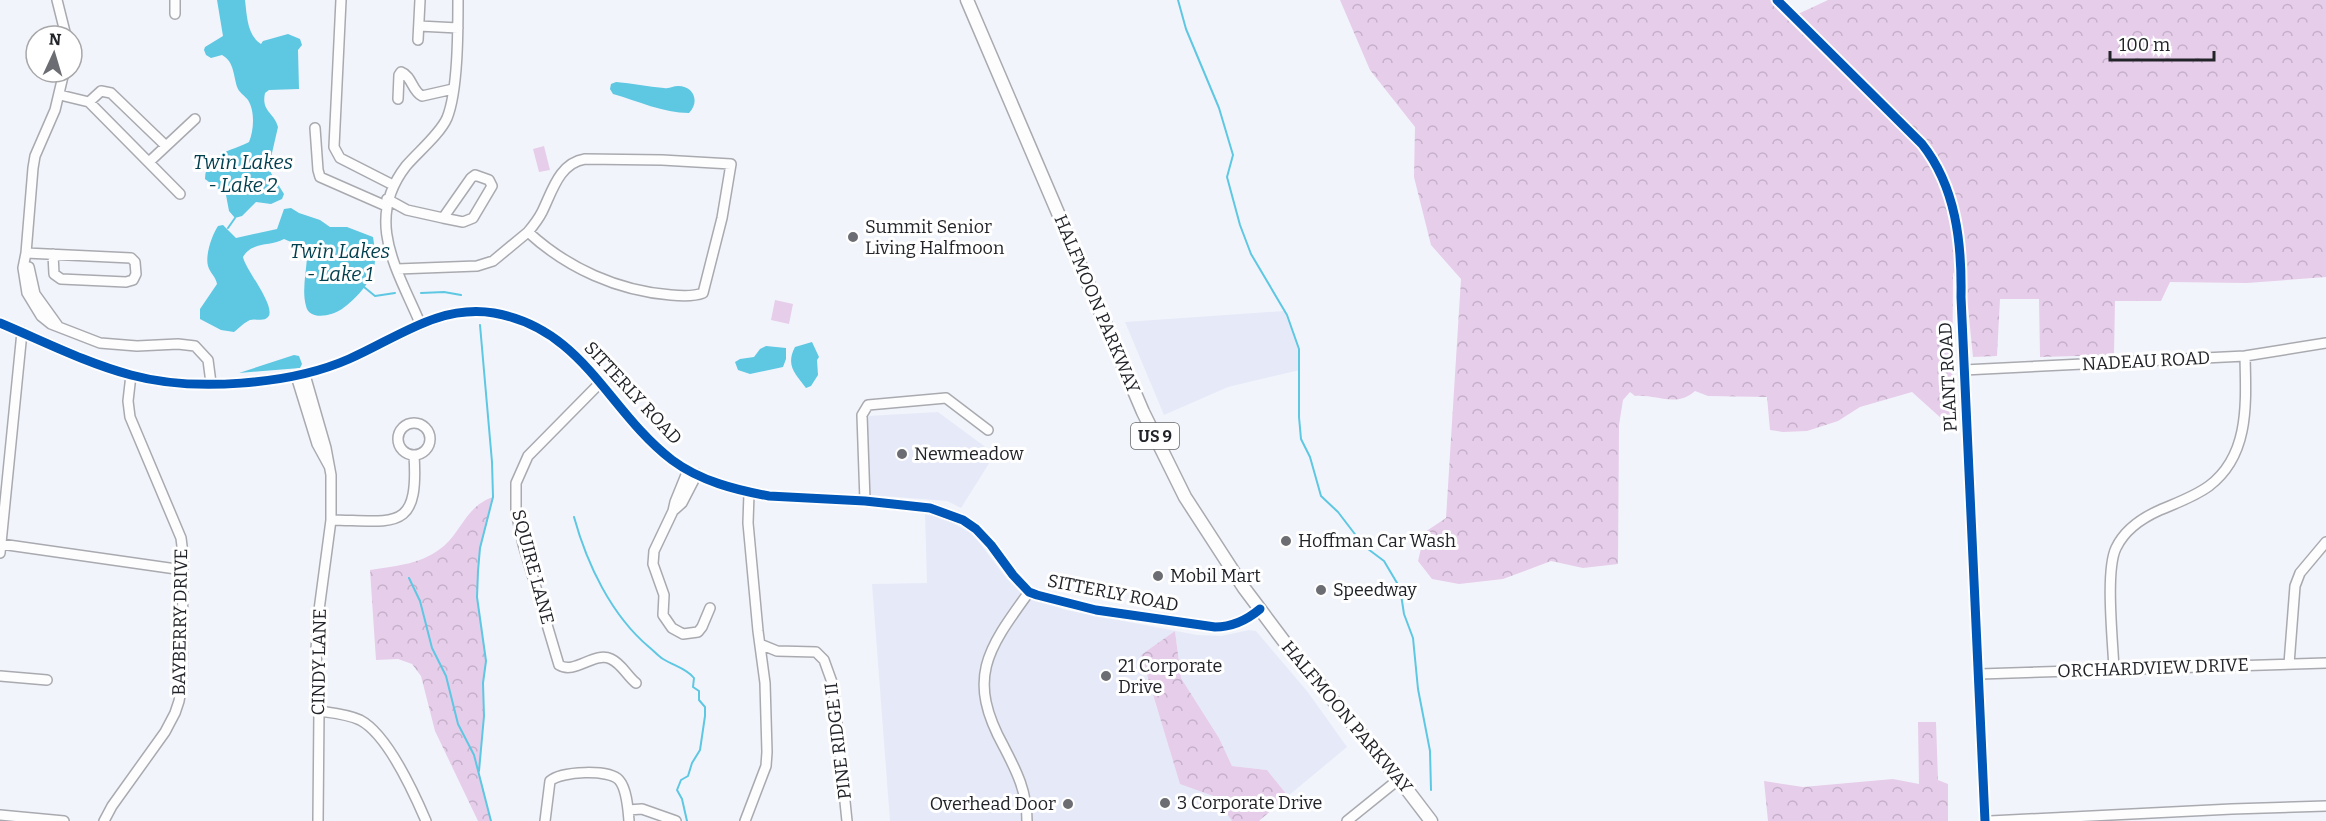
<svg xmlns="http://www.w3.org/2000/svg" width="2326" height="821" font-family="Bitter,serif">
<defs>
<pattern id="forest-crowns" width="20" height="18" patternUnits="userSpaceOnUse" patternTransform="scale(1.5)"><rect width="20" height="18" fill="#e6cdea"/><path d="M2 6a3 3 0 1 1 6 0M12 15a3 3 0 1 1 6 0" fill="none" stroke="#c5b0c9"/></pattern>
</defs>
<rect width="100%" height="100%" fill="#f2f4fb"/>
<path fill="#e6eaf8" d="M 1284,311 L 1299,349 L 1300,370 L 1228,387 L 1164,415 L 1125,322 Z
M 938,412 L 995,454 L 961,508 L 947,501 L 870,495 L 867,416 Z
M 925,514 L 945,519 L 973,534 L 1007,579 L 1019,590 L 1036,600 L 1066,610 L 1197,635 L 1221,636 L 1249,630 L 1256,631 L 1307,691 L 1347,747 L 1288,796 L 1267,770 L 1232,766 L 1219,738 L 1181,678 L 1175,631 L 1141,656 L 1180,783 L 1216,797 L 1232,821 L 890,821 L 872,584 L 927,583 Z"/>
<path fill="url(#forest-crowns)" d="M 1340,0 L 1785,0 L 1798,14 L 1828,0 L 2326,0 L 2326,277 L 2247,283 L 2170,282 L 2161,301 L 2115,301 L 2114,355 L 2040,357 L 2039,299 L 2000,299 L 1997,356 L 1973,357 L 1968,307 L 1953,272 L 1952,428 L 1912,392 L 1860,407 L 1838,421 L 1807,431 L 1783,432 L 1770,430 L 1767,397 L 1708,396 L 1695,391 C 1677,408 1656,394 1635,396 L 1630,392 L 1623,400 L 1619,425 L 1618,564 L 1583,568 L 1551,561 L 1503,579 L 1459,584 L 1432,579 L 1418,561 L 1425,532 L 1446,518 L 1461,279 L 1431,245 L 1414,177 L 1415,127 L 1370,70 Z
M 493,497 L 480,548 L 477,597 L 486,661 L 483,683 L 484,716 L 479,771 L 491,821 L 478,821 L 435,731 L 421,676 L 412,664 L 398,659 L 376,660 L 370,570 C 396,566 424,564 445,545 C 463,528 467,506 493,497 Z
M 1175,631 L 1181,678 L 1219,738 L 1232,766 L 1267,770 L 1288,796 L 1259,821 L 1232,821 L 1216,797 L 1180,784 L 1141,655 Z
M 1918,722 L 1936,722 L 1938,780 L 1948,784 L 1948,821 L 1768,821 L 1764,781 L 1803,787 L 1893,779 L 1919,784 Z"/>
<path fill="#e6cdea" d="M 544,146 L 550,170 L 539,172 L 533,149 Z
M 775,300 L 793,304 L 789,324 L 771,320 Z"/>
<path fill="#5ec7e2" d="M 217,0 L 245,0 C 247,16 247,35 261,44 L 263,41 L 288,34 L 300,39 L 302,45 L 298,50 L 299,89 L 269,90 L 265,93 C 261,112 274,112 278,127 L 269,166 L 271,173 L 284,194 L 282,199 L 271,204 L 256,202 L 242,216 L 235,218 L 229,211 L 226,195 L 205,179 C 206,152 231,152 249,142 C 254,130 255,111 248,100 C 245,96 240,93 238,89 C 233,77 235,62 222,55 L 211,58 L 206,55 L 204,50 L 205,47 L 223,36 Z
M 616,82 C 632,83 648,87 664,88 C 670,89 673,86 678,86 C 694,86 700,102 689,113 C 663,113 638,101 613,94 L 610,89 L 611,84 Z
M 291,208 L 299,213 L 320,220 L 330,227 L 347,227 L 373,237 C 375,249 377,262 372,274 C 368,286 352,302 342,309 C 332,316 309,321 306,306 C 301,288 308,267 307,249 L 284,239 C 270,247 252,241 243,257 C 245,269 277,307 268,317 C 264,322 255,318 250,320 C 245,322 239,328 234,332 L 221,330 L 200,319 L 200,309 L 217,284 C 216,277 210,273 208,266 C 205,255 212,235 218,226 L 223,225 L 236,238 L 277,229 L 284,209 Z
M 812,342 L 819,357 L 817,360 L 818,375 L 811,386 L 806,388 C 796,374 785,366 795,347 Z
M 766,346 L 786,348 L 786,359 L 783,367 L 750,374 L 738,370 L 735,362 L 740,359 L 754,357 L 760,349 Z
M 294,355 L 299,356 L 302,364 L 300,368 L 239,373 Z"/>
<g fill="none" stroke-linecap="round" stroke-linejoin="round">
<path stroke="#5ec7e2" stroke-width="2" d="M 1178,0 L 1186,29 L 1219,108 L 1233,155 L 1227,177 L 1240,225 L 1251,254 L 1287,315 L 1299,349 L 1299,417 L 1301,439 L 1310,457 L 1321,496 L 1338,512 L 1364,546 L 1384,561 L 1400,588 L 1404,614 L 1413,638 L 1418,689 L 1430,751 L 1431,790
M 228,228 L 235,218
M 364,287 L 375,296 L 395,293
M 421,293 L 444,292 L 461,295
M 574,517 C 587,564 611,615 649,647 C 654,651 658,656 663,659 C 674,666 686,668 694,678 L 693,687 L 699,691 L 699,700 L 705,707 L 705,716 L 700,750 L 692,763 L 688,776 L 681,780 L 677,790 L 682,799 L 687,821
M 409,578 L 420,601 L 432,648 L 446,676 L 458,724 L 474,755 L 491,821
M 479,771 L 484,716 L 483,683 L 486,661 L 477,597 L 478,571 L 480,548 L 493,497 L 492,462 L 480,325"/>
<g stroke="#a9aab0" stroke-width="12">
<path id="minor" d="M 57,0 L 66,36
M 341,0 L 334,147 L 340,158 L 393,185
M 1777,0 L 1922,144 C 1956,187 1962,243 1961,297 L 1985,821
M 175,14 L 175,0
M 419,26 L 458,28
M 418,40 L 420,0
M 64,72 L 55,110 L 35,156 L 33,168 L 26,253 L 23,268 L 27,293 L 41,316 L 51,324 L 100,343 L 137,346 L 178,344 L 195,346 L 208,360 L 211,383
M 60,95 L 89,102 L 180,194
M 398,99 L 399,75 L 401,72 C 412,76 412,91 422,96 L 453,89
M 89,102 L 101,91 L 111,93 L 166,146
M 315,128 L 318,170 L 320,177 L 386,206
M 585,159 L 662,160 L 731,164 L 722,218 L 703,293 C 693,297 681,296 671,295 C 618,291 567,268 528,232 C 533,226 538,220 542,212 C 552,192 559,163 585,159 Z
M 149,162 L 195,119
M 475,175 L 489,180 L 492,186 L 473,218 L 463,222 L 443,218 L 471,178 Z
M 387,199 L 407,210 L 443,218
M 26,253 L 131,258 L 135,262 L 136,274 L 133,280 L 126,282 L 61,279 L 54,274 L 53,254
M 29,267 L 35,294 L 58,326
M 397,269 L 477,266 L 493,261 L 528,232
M 0,323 C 43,341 86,363 131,375 C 193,392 290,385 349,359 C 397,338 439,304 494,313 C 584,329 607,410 672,460 C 700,481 736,490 769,496 L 865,501 L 930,508 L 963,520 L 976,529 L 991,545 L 1013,575 L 1029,592 L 1037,595 L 1096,610 L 1215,627 C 1233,627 1247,620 1260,609
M 420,323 C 397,269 364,220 406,166 C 418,152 440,134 447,118 C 458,91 458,31 458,0
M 1964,370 L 2245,356 L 2326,343
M 305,375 L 326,448 L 331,475 L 331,520 L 319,610 L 316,649 L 319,711 L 318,821
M 296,376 L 317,444 L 329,466
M 600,383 L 528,456 L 516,483 L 516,512 L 523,544 L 559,665 C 575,675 594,651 611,659 C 622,664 627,676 636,683
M398 439a16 16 0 1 1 32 0a16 16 0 1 1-32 0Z
M 688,470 L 675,502 L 673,511 L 654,551 L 653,564 L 664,595 L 663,615 L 672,628 L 683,634 L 698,632 L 702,627 L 710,608
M 865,501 L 862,415 L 868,405 L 946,398 L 988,430
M 673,511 L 682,503 L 697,474
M 331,520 C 396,521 419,532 414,455
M 1,544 L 183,570
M 0,553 L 22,332
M 760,644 L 777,651 L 816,652 L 824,660 L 833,685 L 847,821
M 2289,664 L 2295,586 L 2300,573 L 2326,542
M 2114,670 C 2113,642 2105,571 2116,548 C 2125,529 2142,518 2160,510 C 2176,503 2194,497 2209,486 C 2250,455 2246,403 2245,356
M 1980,674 L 2326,663
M 0,676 L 47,680
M 319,711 C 333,713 347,714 360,720 C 387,734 414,793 426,821
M 628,810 L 642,809 L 676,821
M 0,815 L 64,821
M 104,821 L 112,806 L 165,732 L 175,713 L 179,701 L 182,684 L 183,554 L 181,538 L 130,417 L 128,401 L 131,375
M 545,821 L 550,781 C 561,771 609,769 619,780 C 627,789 628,809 629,821
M 745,821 L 766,766 L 767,752 L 765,683 L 758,631 L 748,523 L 749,493
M 1027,821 C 1027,792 1017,772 1004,747 C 966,678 987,650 1029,592
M 1347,821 L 1399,779
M 1990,821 L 2232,809 L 2326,806"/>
</g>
<g stroke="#a9aab0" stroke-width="15">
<path id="major" d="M 967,0 L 1143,412 L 1185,497 L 1244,588 L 1286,644 L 1399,779 L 1431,821"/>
</g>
<use href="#minor" stroke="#fdfdfe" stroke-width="9"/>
<use href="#major" stroke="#fdfdfe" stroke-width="12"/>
<g stroke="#fff" stroke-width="13">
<path id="cycleway" d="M 1777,0 L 1922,144 C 1956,187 1962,243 1961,297 L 1985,821
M 0,323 C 43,341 86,363 131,375 C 193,392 290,385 349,359 C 397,338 439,304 494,313 C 584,329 607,410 672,460 C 700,481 736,490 769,496 L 865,501 L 930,508 L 963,520 L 976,529 L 991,545 L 1013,575 L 1029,592 L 1037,595 L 1096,610 L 1215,627 C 1233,627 1247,620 1260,609"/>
</g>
<use href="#cycleway" stroke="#0057b8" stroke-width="9"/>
</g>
<g fill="#6b6d72" stroke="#fff" stroke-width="2">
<circle cx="853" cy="237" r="6"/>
<circle cx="902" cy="454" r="6"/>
<circle cx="1286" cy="541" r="6"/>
<circle cx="1158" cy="576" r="6"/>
<circle cx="1321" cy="590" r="6"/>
<circle cx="1106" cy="676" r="6"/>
<circle cx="1165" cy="803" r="6"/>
<circle cx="1068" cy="804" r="6"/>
</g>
<g text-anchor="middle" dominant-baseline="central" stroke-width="6" stroke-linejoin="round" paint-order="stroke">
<rect fill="#fff" stroke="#646669" stroke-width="1.5" x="1131" y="423" width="48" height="26" rx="4.5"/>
<g font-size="16" font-weight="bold" fill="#222429">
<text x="1155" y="436">US 9</text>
</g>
<g font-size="18" fill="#222429" stroke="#fff" text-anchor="start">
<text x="865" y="227">Summit Senior<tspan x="865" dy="21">Living Halfmoon</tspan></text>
<text x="914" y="454">Newmeadow</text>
<text x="1298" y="541">Hoffman Car Wash</text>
<text x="1170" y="576">Mobil Mart</text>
<text x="1333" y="590">Speedway</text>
<text x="1118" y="666">21 Corporate<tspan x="1118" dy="21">Drive</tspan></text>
<text x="1177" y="803">3 Corporate Drive</text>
<text x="1056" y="804" text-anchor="end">Overhead Door</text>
</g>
<g font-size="18" fill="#222429" stroke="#fff">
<text transform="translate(1097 304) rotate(67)">HALFMOON PARKWAY</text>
<text transform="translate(2146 361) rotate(-3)">NADEAU ROAD</text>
<text transform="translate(1948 377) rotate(-93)">PLANT ROAD</text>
<text transform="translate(633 393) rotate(47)">SITTERLY ROAD</text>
<text transform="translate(533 567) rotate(75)">SQUIRE LANE</text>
<text transform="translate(1113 593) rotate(11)">SITTERLY ROAD</text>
<text transform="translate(180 622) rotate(-89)">BAYBERRY DRIVE</text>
<text transform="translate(319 662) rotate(-89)">CINDY LANE</text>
<text transform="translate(2153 668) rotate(-2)">ORCHARDVIEW DRIVE</text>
<text transform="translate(1347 717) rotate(50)">HALFMOON PARKWAY</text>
<text transform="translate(838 741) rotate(-97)">PINE RIDGE II</text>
</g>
<g font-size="20" font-style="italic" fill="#003f4e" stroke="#fff">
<text x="243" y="162">Twin Lakes<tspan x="243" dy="23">- Lake 2</tspan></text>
<text x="340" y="251">Twin Lakes<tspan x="340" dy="23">- Lake 1</tspan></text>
</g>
</g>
<g transform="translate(54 54) rotate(4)"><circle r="28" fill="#ffffff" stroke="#a7a7a9" stroke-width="1.5"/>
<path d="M0-4.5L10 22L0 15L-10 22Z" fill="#6b6d72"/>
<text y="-9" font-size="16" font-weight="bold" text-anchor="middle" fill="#222429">N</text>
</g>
<path d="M2110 51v9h104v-9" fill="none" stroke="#222429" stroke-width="3"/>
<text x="2119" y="51" font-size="18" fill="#222429" stroke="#ffffff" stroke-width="4.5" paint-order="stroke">100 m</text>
</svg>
